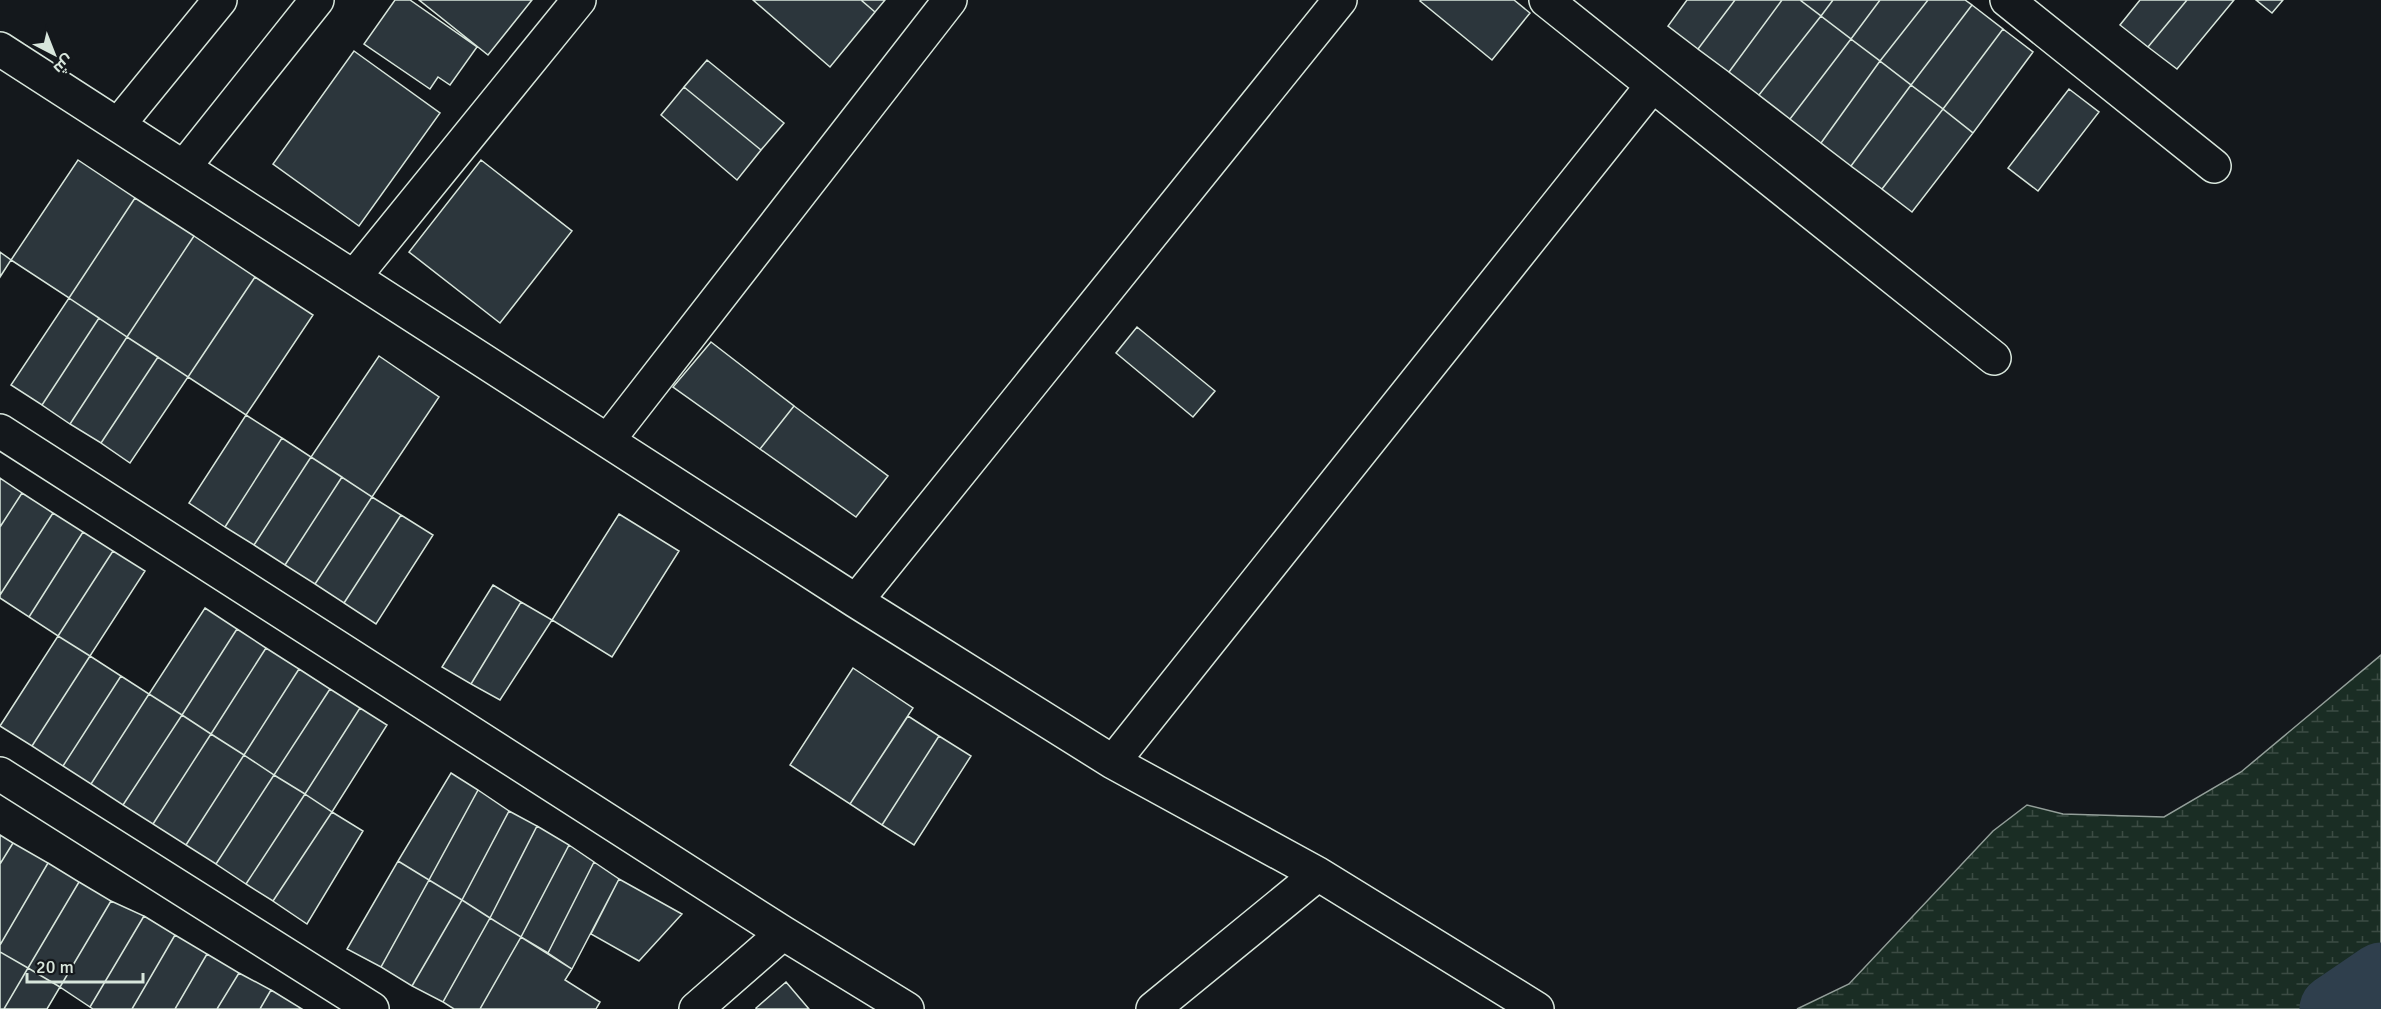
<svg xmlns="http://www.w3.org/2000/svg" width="2381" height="1009" font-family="Signika,Cairo,sans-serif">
<defs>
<pattern id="wetland-marsh" width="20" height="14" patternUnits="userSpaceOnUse" patternTransform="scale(1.5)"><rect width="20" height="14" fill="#1a2d24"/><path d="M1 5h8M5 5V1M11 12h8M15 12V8" fill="none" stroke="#3b4b43"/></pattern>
</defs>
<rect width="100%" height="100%" fill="#14181c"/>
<path fill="url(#wetland-marsh)" stroke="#939e99" stroke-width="1.5" d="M 2381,655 L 2381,1009 L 1797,1009 L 1849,984 L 1993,831 L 2027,805 L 2063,814 L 2164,817 L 2241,772 Z"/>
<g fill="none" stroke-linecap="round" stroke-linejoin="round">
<path stroke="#2f3f4d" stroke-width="69" d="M 2334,1009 L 2381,977"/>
</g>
<path fill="#2c363c" stroke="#d8e6dc" stroke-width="1.5" d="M 395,0 L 410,0 L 477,47 L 450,85 L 438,77 L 430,89 L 364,44 Z
M 419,0 L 532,0 L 488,55 Z
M 753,0 L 861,0 L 875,12 L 830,67 Z
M 861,0 L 885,0 L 875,12 Z
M 1421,0 L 1514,0 L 1530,13 L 1492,60 L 1420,1 Z
M 1687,0 L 1735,0 L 1698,49 L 1668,26 Z
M 1735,0 L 1782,0 L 1729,72 L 1698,49 Z
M 1782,0 L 1800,0 L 1821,16 L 1759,95 L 1729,72 Z
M 1800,0 L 1833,0 L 1821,16 Z
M 1833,0 L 1880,0 L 1851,39 L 1821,16 Z
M 1880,0 L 1928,0 L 1880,61 L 1851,39 Z
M 1928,0 L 1965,0 L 1972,5 L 1911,85 L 1880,61 Z
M 2140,0 L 2187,0 L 2148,47 L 2120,25 Z
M 2187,0 L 2234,0 L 2177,69 L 2148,47 Z
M 2256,0 L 2283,0 L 2272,13 Z
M 1972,5 L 2003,29 L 1943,109 L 1911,85 Z
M 1821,16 L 1851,39 L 1790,119 L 1759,95 Z
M 2003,29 L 2033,52 L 1973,133 L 1943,109 Z
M 1851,39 L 1880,61 L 1821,143 L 1790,119 Z
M 354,51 L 440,113 L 359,226 L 273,164 Z
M 707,60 L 784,123 L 761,150 L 684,87 Z
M 1880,61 L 1911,85 L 1851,166 L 1821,143 Z
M 1911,85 L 1943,109 L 1882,189 L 1851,166 Z
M 684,87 L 761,150 L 737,180 L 661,115 Z
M 2069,89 L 2099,112 L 2038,191 L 2008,168 Z
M 1943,109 L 1973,133 L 1912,212 L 1882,189 Z
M 78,160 L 135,198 L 69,298 L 11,260 Z
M 481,160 L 572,231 L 500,323 L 409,252 Z
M 135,198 L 194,236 L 127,337 L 69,298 Z
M 194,236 L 255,277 L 188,377 L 127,337 Z
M 0,252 L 11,260 L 0,277 Z
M 255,277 L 313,315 L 246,415 L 188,377 Z
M 69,298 L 99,318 L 42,405 L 11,385 Z
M 99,318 L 127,337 L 70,424 L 42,405 Z
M 1137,327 L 1215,391 L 1193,417 L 1116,353 Z
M 127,337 L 158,357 L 101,443 L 70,424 Z
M 711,342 L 794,406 L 760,449 L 673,387 Z
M 379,356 L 439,397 L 372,497 L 311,457 Z
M 158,357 L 188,377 L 130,463 L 101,443 Z
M 794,406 L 888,476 L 856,517 L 760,449 Z
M 246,415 L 282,438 L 225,527 L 189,503 Z
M 282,438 L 311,457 L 254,545 L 225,527 Z
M 311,457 L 342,477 L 285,565 L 254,545 Z
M 342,477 L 372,497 L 315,584 L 285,565 Z
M 0,478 L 22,493 L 0,527 Z
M 22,493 L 53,513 L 0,595 L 0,527 Z
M 372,497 L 401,515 L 344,603 L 315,584 Z
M 53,513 L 83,532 L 29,617 L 0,598 L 0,595 Z
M 619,514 L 679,551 L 612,657 L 552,620 Z
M 401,515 L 433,535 L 376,624 L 344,603 Z
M 83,532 L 113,551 L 58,636 L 29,617 Z
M 113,551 L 145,571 L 90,656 L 58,636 Z
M 493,585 L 521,602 L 471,684 L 442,667 Z
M 521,602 L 552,620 L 500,700 L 471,684 Z
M 205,608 L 237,629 L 182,715 L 149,694 Z
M 237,629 L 266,648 L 211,734 L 182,715 Z
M 58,636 L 90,656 L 32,746 L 0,726 Z
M 266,648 L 299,669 L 244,755 L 211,734 Z
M 90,656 L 121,676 L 63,766 L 32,746 Z
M 853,668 L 913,708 L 850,804 L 790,765 Z
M 299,669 L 330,689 L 274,775 L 244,755 Z
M 121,676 L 149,694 L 91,784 L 63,766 Z
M 330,689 L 360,708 L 305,794 L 274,775 Z
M 149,694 L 182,715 L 123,805 L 91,784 Z
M 360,708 L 387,725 L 332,812 L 305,794 Z
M 182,715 L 211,734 L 153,824 L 123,805 Z
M 908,716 L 939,736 L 882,825 L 850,804 Z
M 211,734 L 244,755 L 186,845 L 153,824 Z
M 939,736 L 971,756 L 914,845 L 882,825 Z
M 244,755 L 274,775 L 216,864 L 186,845 Z
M 451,773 L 478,790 L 429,880 L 398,861 Z
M 274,775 L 305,794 L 246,884 L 216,864 Z
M 478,790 L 509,811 L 462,900 L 429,880 Z
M 305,794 L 332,812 L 273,901 L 246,884 Z
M 509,811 L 537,826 L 490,918 L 462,900 Z
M 332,812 L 363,831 L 307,924 L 273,901 Z
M 537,826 L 569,845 L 521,937 L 490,918 Z
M 0,835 L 13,843 L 0,864 Z
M 13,843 L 48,863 L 0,945 L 0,864 Z
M 569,845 L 594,862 L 548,953 L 521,937 Z
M 398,861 L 429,880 L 381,967 L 347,949 Z
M 594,862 L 619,879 L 572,969 L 548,953 Z
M 48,863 L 79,882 L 28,968 L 0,952 L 0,945 Z
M 619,879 L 682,914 L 639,961 L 591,934 Z
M 429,880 L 462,900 L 412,986 L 381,967 Z
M 79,882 L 111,901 L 60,987 L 28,968 Z
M 462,900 L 490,918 L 443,1002 L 412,986 Z
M 111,901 L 144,916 L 90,1007 L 60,987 Z
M 144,916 L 175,935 L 132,1009 L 93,1009 L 90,1007 Z
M 490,918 L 521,937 L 480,1009 L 454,1009 L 443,1002 Z
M 175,935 L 207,954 L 175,1009 L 132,1009 Z
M 521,937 L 572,969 L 565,980 L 600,1002 L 596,1009 L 480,1009 Z
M 0,952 L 28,968 L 4,1009 L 0,1009 Z
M 207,954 L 239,973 L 217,1009 L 175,1009 Z
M 28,968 L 60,987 L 47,1009 L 4,1009 Z
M 239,973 L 271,990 L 260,1009 L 217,1009 Z
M 786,982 L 809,1009 L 756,1009 L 756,1008 Z
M 271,990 L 302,1009 L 260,1009 Z"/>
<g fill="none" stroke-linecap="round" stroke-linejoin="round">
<g stroke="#d8e6dc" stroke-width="36">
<path id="minor" d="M 1546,0 L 1994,358
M 2007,0 L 2214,166
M 0,49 L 856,601 L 1113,762 L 1318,874 L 1537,1009
M 118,125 L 220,0
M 184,167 L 317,0
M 354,277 L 579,0
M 0,431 L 783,933 L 907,1009
M 608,440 L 950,0
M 856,601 L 1340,0
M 1113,762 L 1652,86
M 0,774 L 372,1009
M 696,1009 L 783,933
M 1153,1009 L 1318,874"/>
</g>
<use href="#minor" stroke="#14181c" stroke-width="33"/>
</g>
<g transform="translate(54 54) rotate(138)" stroke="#14181c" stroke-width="4.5" paint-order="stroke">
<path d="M0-4.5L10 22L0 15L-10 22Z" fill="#d8e6dc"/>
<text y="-9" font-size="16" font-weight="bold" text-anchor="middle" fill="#d8e6dc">ش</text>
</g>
<path d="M27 973v9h116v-9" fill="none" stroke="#d8e6dc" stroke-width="3"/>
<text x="36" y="973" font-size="18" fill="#d8e6dc" stroke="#14181c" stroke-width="4.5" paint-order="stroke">20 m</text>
</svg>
